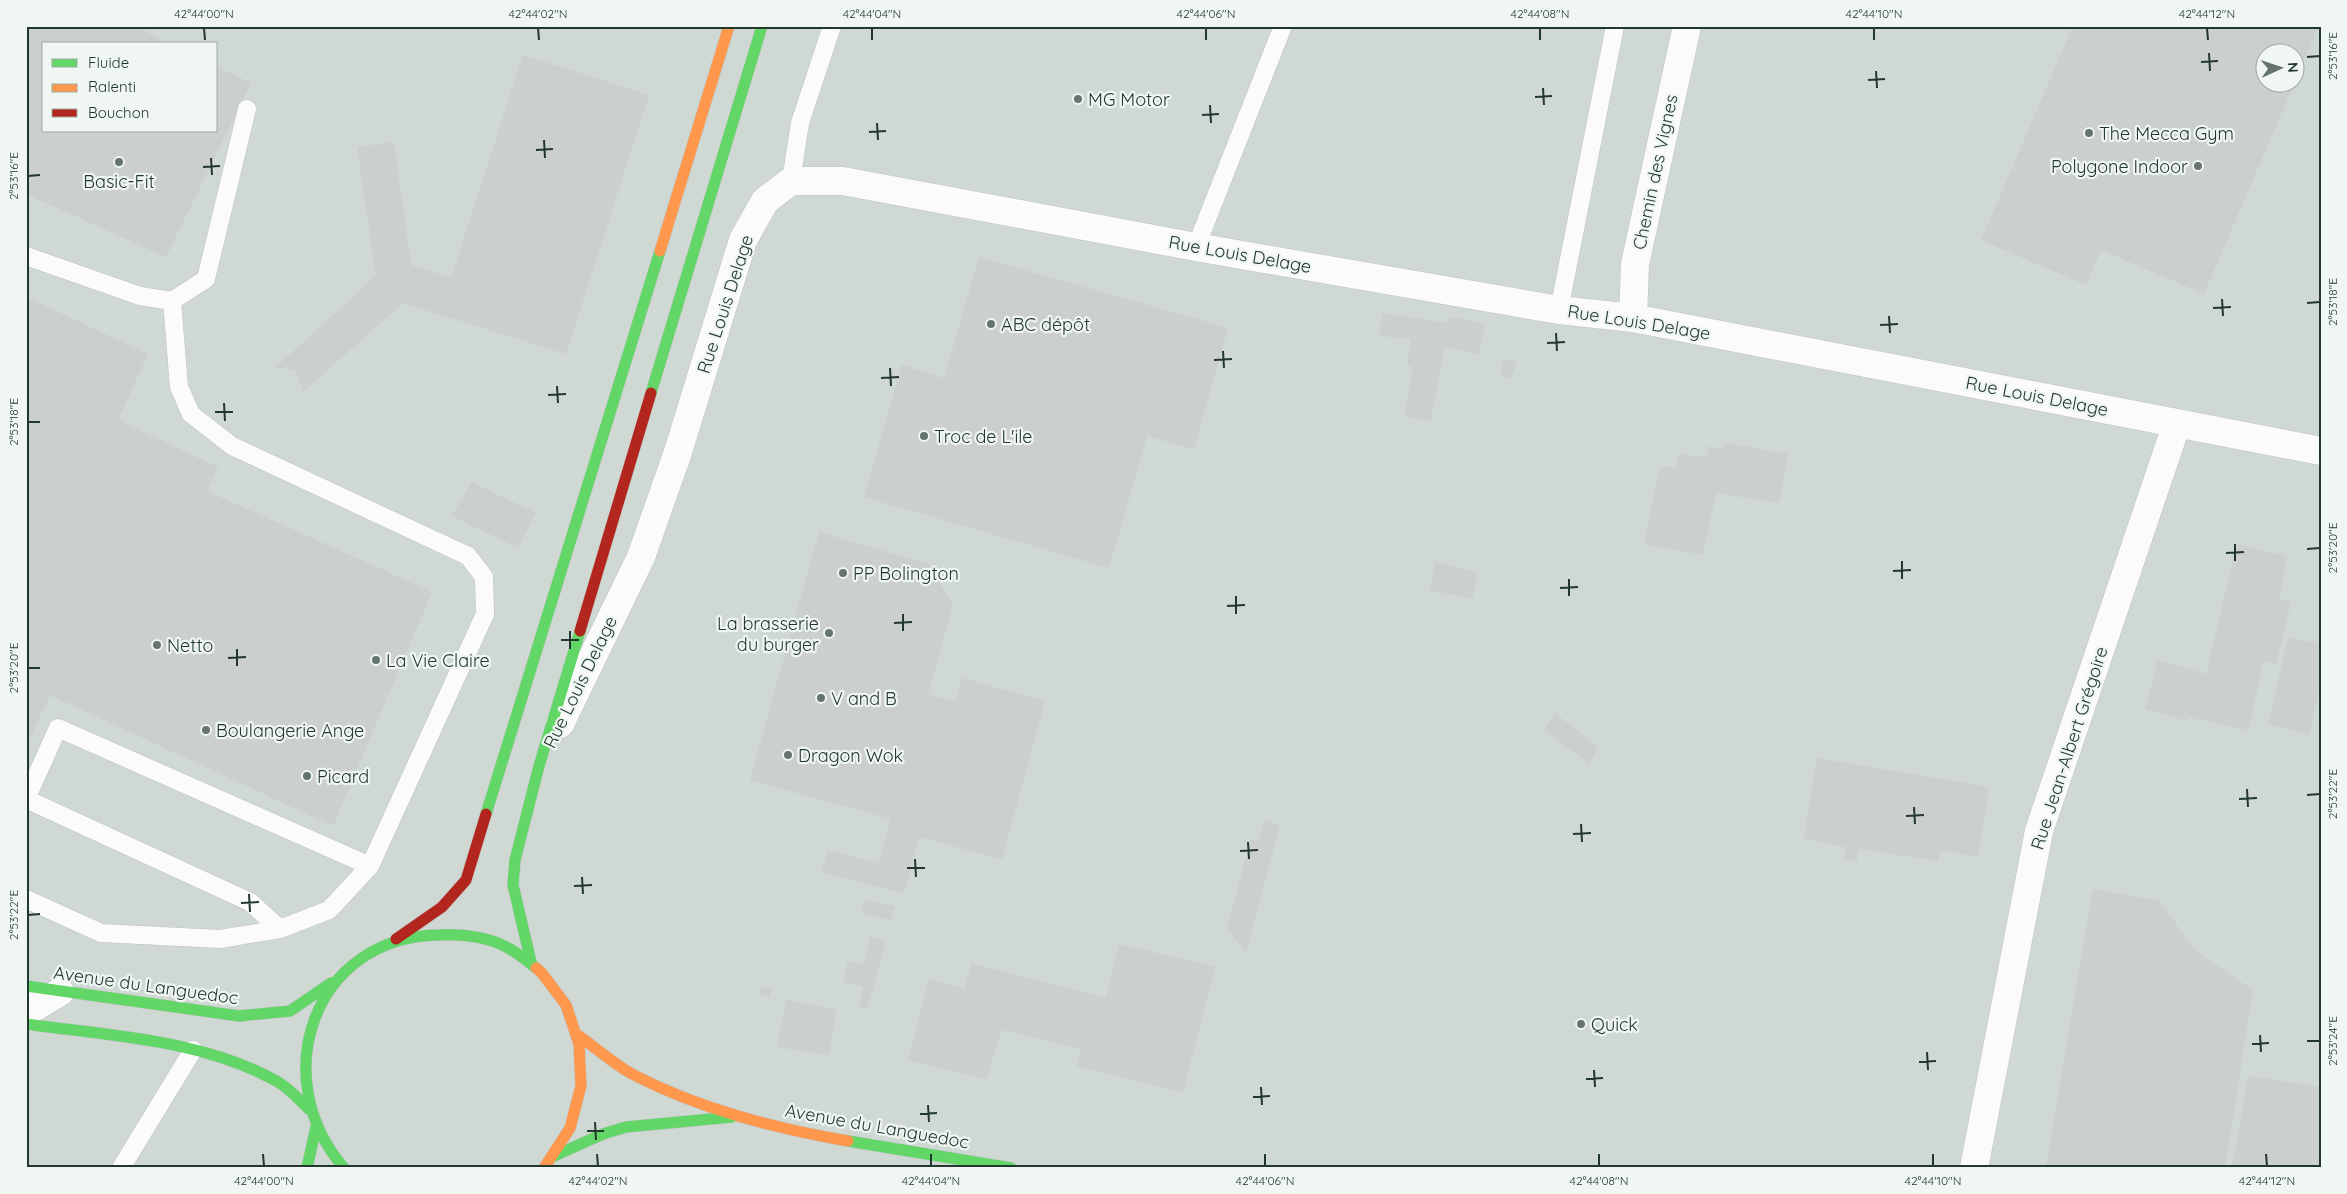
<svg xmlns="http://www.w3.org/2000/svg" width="2347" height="1194" font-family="Quicksand,sans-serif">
<rect width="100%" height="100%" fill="#e2e7e4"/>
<path fill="#d0d8d3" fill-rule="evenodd" d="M 26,26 L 2321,26 L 2321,1168 L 26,1168 ZM 44,44 L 216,44 L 216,131 L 44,131 ZM 2264,52 L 2294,52 L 2294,82 L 2264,82 Z"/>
<path fill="#cbcfcd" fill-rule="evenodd" d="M 31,26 L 135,26 L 170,44 L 44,44 L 44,131 L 216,131 L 216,66 L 251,83 L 166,257 L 26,194 L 26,36 Z
M 2073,26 L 2319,26 L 2204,294 L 2101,250 L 2086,285 L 1981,240 ZM 2264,52 L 2294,52 L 2294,82 L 2264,82 Z
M 523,55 L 649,95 L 566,354 L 403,303 L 303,392 L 296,371 L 276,367 L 376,276 L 357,147 L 394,142 L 411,265 L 451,278 Z
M 979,257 L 1228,328 L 1194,449 L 1147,436 L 1109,568 L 864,497 L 902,365 L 944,378 Z
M 26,297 L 148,354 L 118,420 L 218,467 L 207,491 L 432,592 L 333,826 L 50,695 L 26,747 Z
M 1382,313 L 1448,323 L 1450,317 L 1485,324 L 1479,354 L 1444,347 L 1431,421 L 1404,417 L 1413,366 L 1407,366 L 1411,339 L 1379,336 Z
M 1504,359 L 1517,362 L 1510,379 L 1500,375 Z
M 1725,443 L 1788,454 L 1779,503 L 1716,493 L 1703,555 L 1644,544 L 1660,466 L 1676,468 L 1679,453 L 1707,458 L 1708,446 L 1724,449 Z
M 472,482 L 536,513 L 518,548 L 452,516 Z
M 819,532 L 928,564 L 953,605 L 928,694 L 955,702 L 962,678 L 1045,701 L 1002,859 L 919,837 L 904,894 L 822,872 L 828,850 L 879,864 L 891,819 L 750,780 Z
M 2237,544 L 2287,556 L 2279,599 L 2291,602 L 2276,664 L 2263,661 L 2249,730 L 2187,717 L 2186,721 L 2145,709 L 2158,660 L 2206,674 Z
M 1435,562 L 1478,573 L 1472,599 L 1430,590 Z
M 2288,637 L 2321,644 L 2321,682 L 2309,734 L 2268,725 Z
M 1555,713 L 1598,747 L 1589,763 L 1544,730 Z
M 1817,758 L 1989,787 L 1978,857 L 1940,850 L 1938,861 L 1859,849 L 1857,861 L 1844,859 L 1846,847 L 1804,839 Z
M 1264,820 L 1280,825 L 1246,952 L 1227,929 L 1251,839 L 1259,841 Z
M 2093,889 L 2160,901 L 2194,950 L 2253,990 L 2225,1168 L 2046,1168 Z
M 864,900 L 895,906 L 891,920 L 862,914 Z
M 870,936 L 886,941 L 867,1010 L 859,1007 L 863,986 L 843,982 L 848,961 L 864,964 Z
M 1119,944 L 1215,967 L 1183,1092 L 1077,1066 L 1081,1049 L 1001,1030 L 987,1079 L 908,1061 L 929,979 L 965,988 L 971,963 L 1106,998 Z
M 761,987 L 771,989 L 769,997 L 759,994 Z
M 786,1000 L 836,1009 L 829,1055 L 777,1047 Z
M 2248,1076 L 2321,1087 L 2321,1168 L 2232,1168 Z"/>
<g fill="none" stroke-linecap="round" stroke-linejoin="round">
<g stroke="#bfc4c1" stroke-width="19">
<path id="lane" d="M 791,181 L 800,123 L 832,26
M 1196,247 L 1283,26
M 26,256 L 140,296 L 172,301 L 206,279 L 247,109
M 1559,310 L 1615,26
M 26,799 L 58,728 L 370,866
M 26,799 L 250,902 L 280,929
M 26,899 L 101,933 L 220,939 L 280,929 L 329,910 L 370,866 L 485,614 L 484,577 L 468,556 L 232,446 L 191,414 L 179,387 L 172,301
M 121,1168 L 193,1050"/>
</g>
<g stroke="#bfc4c1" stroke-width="29">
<path id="street" d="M 1633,318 L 1635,264 L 1687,26
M 560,724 L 641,557 L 678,452 L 743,240 L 765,201 L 791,181 L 843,181 L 1196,247 L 1559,310 L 1633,318 L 2321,451
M 26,1005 L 35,1007 L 60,992
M 1974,1168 L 2039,831 L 2177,423"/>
</g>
<g stroke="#bec5c1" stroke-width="12">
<path id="fast" d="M 651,393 L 762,26
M 486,814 L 660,251
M 531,962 L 513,885 L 515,860 L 539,766 L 580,631
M 26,986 L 239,1016 L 290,1011 L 331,983
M 26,1024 C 110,1036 203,1039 278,1082 C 290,1089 300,1101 310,1110
M 848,1141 L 1011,1168
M 554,1156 L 603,1134 L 626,1127 L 732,1117
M 307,1168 L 316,1127
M 344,1168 C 266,1078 313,937 438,935 C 462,934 487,936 508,948 C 518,953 527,961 536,968"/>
</g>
<g stroke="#bec5c1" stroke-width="12">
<path id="slow" d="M 660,251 L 729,26
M 536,968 L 541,972 L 566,1005 L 579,1044 L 581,1086 L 570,1128 L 544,1168
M 579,1036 C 596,1048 614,1064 632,1074 C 699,1109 774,1128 848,1141"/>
</g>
<g stroke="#bec5c1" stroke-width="12">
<path id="jam" d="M 580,631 L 651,393
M 396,939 L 442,907 L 466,880 L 486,814"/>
</g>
<use href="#lane" stroke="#fbfbfb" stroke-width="18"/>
<use href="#street" stroke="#fbfbfb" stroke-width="28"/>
<use href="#fast" stroke="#63d668" stroke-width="11"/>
<use href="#slow" stroke="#ff974d" stroke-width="11"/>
<use href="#jam" stroke="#b3261e" stroke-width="11"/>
</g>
<path fill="none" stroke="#22382e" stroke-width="2" d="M 204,28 L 205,40M 538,28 L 539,40M 872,28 L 872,40M 1206,28 L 1206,40M 1540,28 L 1540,40M 1874,28 L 1874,40M 2207,28 L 2208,40M 2209,53 L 2210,71M 2307,57 L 2320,56M 2201,62 L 2218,61M 1876,71 L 1877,88M 1868,80 L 1885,79M 1543,88 L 1544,105M 1535,97 L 1552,96M 1210,105 L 1211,123M 1202,115 L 1219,114M 877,123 L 878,140M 869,132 L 886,131M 544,140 L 545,158M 536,150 L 553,149M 211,158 L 212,175M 203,167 L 220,166M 28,176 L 40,175M 2222,299 L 2223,316M 2307,303 L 2320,302M 2213,308 L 2231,307M 1889,316 L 1890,333M 1880,325 L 1898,324M 1556,333 L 1557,351M 1547,343 L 1565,342M 1223,351 L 1224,368M 1214,360 L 1232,359M 890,368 L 891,386M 881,378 L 899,377M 557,386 L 558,403M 548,395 L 566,394M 224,403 L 225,421M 215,412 L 233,412M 28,422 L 40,422M 2235,544 L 2235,561M 2307,549 L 2320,548M 2226,553 L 2244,552M 1902,561 L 1902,579M 1893,571 L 1911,570M 1569,579 L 1569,596M 1560,588 L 1578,587M 1236,596 L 1236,614M 1227,606 L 1245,605M 903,614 L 903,631M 894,623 L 912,622M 570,631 L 570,649M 561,640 L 579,640M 237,649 L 237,666M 228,658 L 246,657M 28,668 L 40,668M 2247,789 L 2248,807M 2307,795 L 2320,794M 2239,799 L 2257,798M 1914,807 L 1915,824M 1906,816 L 1924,815M 1581,824 L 1582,842M 1573,834 L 1591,833M 1248,842 L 1249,859M 1240,851 L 1258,850M 915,859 L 916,877M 907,868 L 925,868M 582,877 L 583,894M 574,886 L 592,885M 249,894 L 250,912M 241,903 L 259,902M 28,915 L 40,914M 2260,1035 L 2261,1052M 2307,1041 L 2320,1041M 2252,1044 L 2269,1043M 1927,1052 L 1928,1070M 1919,1062 L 1936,1061M 1594,1070 L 1595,1087M 1586,1079 L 1603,1078M 1261,1087 L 1262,1105M 1253,1097 L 1270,1096M 928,1105 L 929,1122M 920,1114 L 937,1113M 595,1122 L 596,1140M 587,1131 L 604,1131M 263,1154 L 264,1166M 597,1154 L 598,1166M 931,1154 L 931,1166M 1265,1154 L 1265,1166M 1599,1154 L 1599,1166M 1933,1154 L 1933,1166M 2266,1154 L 2267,1166"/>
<g fill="#65756e" stroke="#f0f6f2" stroke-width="2">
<circle cx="1078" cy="99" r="5"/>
<circle cx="2089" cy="133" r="5"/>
<circle cx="119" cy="162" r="5"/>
<circle cx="2198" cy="166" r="5"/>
<circle cx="991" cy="324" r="5"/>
<circle cx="924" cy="436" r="5"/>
<circle cx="843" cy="573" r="5"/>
<circle cx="829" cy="633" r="5"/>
<circle cx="157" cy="645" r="5"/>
<circle cx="376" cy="660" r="5"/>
<circle cx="821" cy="698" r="5"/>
<circle cx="206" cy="730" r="5"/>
<circle cx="788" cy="755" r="5"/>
<circle cx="307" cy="776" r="5"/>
<circle cx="1581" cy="1024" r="5"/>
</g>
<g text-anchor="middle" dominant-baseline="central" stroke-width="4.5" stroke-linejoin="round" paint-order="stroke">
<g font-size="18" fill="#22382e" stroke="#f0f6f2" text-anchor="start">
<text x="1088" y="99">MG Motor</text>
<text x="2099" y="133">The Mecca Gym</text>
<text x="2188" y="166" text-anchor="end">Polygone Indoor</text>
<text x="119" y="181" text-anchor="middle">Basic-Fit</text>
<text x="1001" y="324">ABC dépôt</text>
<text x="934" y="436">Troc de L'ile</text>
<text x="853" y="573">PP Bolington</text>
<text x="819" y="623" text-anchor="end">La brasserie<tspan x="819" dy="21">du burger</tspan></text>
<text x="167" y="645">Netto</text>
<text x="386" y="660">La Vie Claire</text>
<text x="831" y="698">V and B</text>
<text x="216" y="730">Boulangerie Ange</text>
<text x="798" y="755">Dragon Wok</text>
<text x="317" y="776">Picard</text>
<text x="1591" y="1024">Quick</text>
</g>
<g font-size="18" fill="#22382e" stroke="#f0f6f2">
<text transform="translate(1655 172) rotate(-78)">Chemin des Vignes</text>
<text transform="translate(1240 254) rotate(10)">Rue Louis Delage</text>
<text transform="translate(725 304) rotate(-72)">Rue Louis Delage</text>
<text transform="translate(1639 322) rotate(9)">Rue Louis Delage</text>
<text transform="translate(2037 396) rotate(11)">Rue Louis Delage</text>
<text transform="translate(580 682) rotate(-64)">Rue Louis Delage</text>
<text transform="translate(2069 748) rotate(-72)">Rue Jean-Albert Grégoire</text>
<text transform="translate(146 985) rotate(8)">Avenue du Languedoc</text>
<text transform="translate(877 1126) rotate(10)">Avenue du Languedoc</text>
</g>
</g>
<rect width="2347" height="1194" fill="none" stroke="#f0f6f2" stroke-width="55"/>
<rect x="42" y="42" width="175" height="90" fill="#f0f6f2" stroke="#9eaaa4"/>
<rect x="52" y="59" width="25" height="8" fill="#63d668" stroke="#9eaaa4"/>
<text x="88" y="68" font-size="15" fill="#22382e">Fluide</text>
<rect x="52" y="84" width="25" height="8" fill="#ff974d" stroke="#9eaaa4"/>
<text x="88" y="92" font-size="15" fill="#22382e">Ralenti</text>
<rect x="52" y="109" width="25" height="8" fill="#b3261e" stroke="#9eaaa4"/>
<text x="88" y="118" font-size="15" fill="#22382e">Bouchon</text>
<g transform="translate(2280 68) rotate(87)"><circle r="24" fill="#f0f6f2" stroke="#9eaaa4"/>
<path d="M0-4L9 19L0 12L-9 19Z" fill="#65756e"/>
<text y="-8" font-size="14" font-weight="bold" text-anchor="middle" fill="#22382e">N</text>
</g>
<rect x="28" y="28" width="2292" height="1138" fill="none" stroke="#22382e" stroke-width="2"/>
<g font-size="12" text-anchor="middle" fill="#22382e">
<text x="204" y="18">42°44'00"N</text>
<text x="538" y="18">42°44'02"N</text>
<text x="872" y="18">42°44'04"N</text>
<text x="1206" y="18">42°44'06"N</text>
<text x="1540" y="18">42°44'08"N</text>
<text x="1874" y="18">42°44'10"N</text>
<text x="2207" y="18">42°44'12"N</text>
<text transform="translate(2333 56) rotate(-90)" y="4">2°53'16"E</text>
<text transform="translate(14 176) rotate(-90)" y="4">2°53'16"E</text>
<text transform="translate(2333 302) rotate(-90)" y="4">2°53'18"E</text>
<text transform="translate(14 422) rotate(-90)" y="4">2°53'18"E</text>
<text transform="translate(2333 548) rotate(-90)" y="4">2°53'20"E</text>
<text transform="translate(14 668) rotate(-90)" y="4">2°53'20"E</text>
<text transform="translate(2333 794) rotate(-90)" y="4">2°53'22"E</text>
<text transform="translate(14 915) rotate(-90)" y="4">2°53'22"E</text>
<text transform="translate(2333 1041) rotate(-90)" y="4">2°53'24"E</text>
<text x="264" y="1185">42°44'00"N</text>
<text x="598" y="1185">42°44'02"N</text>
<text x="931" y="1185">42°44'04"N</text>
<text x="1265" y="1185">42°44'06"N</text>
<text x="1599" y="1185">42°44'08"N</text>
<text x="1933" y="1185">42°44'10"N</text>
<text x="2267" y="1185">42°44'12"N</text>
</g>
</svg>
